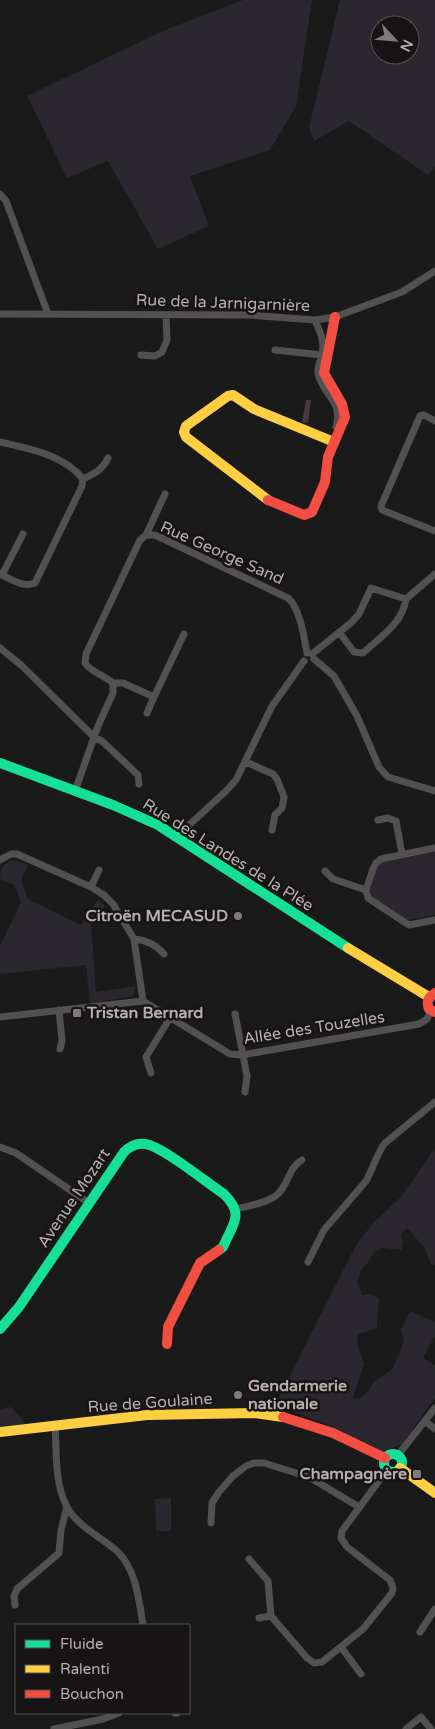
<svg xmlns="http://www.w3.org/2000/svg" width="435" height="1729" font-family="'Varela Round',sans-serif">
<rect width="100%" height="100%" fill="#1a1a1a"/>
<path fill="#2a272f" fill-rule="evenodd" d="M 243,0 L 312,0 L 296,106 L 270,150 L 190,176 L 209,226 L 158,249 L 108,161 L 67,178 L 27,96 L 165,30 Z
M 340,0 L 435,0 L 435,167 L 428,175 L 349,121 L 314,141 L 309,128 ZM 380,25 L 410,25 L 410,55 L 380,55 Z
M 435,852 L 435,915 L 409,920 L 371,896 L 370,889 L 377,863 Z
M 14,860 L 28,865 L 21,881 L 28,899 L 81,925 L 98,900 L 105,906 L 91,924 L 96,992 L 136,986 L 133,996 L 90,1003 L 86,965 L 0,974 L 0,946 L 21,902 L 14,885 L 0,879 C 0,869 3,862 14,860 Z
M 435,1148 L 435,1265 L 431,1264 L 424,1247 L 407,1228 L 401,1234 L 403,1242 L 401,1250 L 383,1248 L 373,1253 L 368,1263 L 362,1269 L 357,1283 L 362,1295 L 370,1294 L 379,1298 L 377,1328 L 357,1335 L 358,1348 L 364,1364 L 353,1397 L 359,1399 L 368,1392 L 373,1382 L 389,1372 L 394,1366 L 404,1341 L 401,1330 L 410,1311 L 435,1322 L 435,1336 L 423,1358 L 435,1365 L 435,1398 L 401,1445 L 383,1451 L 329,1425 L 275,1405 L 355,1247 L 373,1223 L 401,1197 Z
M 11,1407 L 26,1424 L 0,1426 L 0,1409 Z
M 171,1498 L 171,1531 L 156,1531 L 155,1499 Z"/>
<path fill="#48373e" d="M 306,400 L 311,400 L 308,423 L 302,422 Z"/>
<g fill="none" stroke-linecap="round" stroke-linejoin="round">
<path stroke="#535051" stroke-width="7" d="M 0,194 L 6,201 L 48,314
M 0,314 L 248,315 L 315,320 L 335,317 L 402,292 L 435,271
M 315,320 C 320,332 325,341 322,354 C 321,360 317,367 318,373 C 322,395 344,401 336,427
M 275,350 L 322,355
M 141,355 L 155,356 L 162,352 L 167,340 L 166,315
M 435,421 L 424,415 L 420,416 L 381,506 L 382,510 L 435,531
M 0,442 C 29,449 63,454 83,479 L 82,486 L 35,583 C 24,588 10,579 0,574
M 83,479 C 94,474 103,469 108,458
M 146,535 L 165,494
M 2,575 L 23,534
M 339,632 L 354,652 L 363,653 C 379,638 403,623 406,599
M 0,648 L 21,665 L 94,737 L 102,741 L 138,775 L 139,784
M 312,654 L 352,622 L 359,614 L 371,588 L 406,599 L 435,574
M 314,659 L 334,676 L 357,716 L 379,767 L 388,777 L 435,791
M 113,683 L 123,683 L 154,697 L 184,634
M 147,713 L 154,697
M 246,762 L 273,774 L 277,779 L 284,797 L 282,808 L 275,815 L 272,830
M 75,791 L 98,726 L 113,693 L 113,683 C 103,674 93,674 85,663 L 86,654 L 140,540 L 146,535 L 155,535 L 288,598 C 300,608 304,637 307,653
M 378,820 L 388,818 L 396,821 L 402,854
M 176,837 L 226,791 L 236,780 L 272,706 L 304,661
M 435,848 L 381,859 L 376,863 L 373,869 L 366,890 L 368,898 L 409,925 L 435,920
M 0,860 L 11,854 L 17,854 L 91,887 L 104,895 L 113,904 L 134,939 L 143,1001
M 325,871 L 333,879 L 366,890
M 91,887 L 99,870
M 134,939 C 147,940 156,945 164,954
M 59,1010 L 62,1041 L 60,1049
M 235,1014 L 247,1076 L 245,1092
M 0,1017 L 143,1001 L 230,1054 L 242,1055 L 419,1024 L 427,1019 L 431,1011
M 151,1073 L 146,1057 L 170,1018
M 0,1147 L 16,1153 L 89,1203
M 236,1209 C 248,1206 267,1203 277,1195 C 289,1184 288,1168 302,1160
M 308,1262 L 324,1230 L 366,1181 C 373,1169 376,1155 385,1143 L 435,1102
M 425,1421 L 435,1429
M 55,1426 C 57,1453 54,1480 66,1505 C 76,1526 100,1536 117,1551 C 136,1569 139,1600 143,1625
M 398,1455 L 435,1408
M 211,1523 L 212,1503 L 219,1492 L 233,1476 L 246,1466 L 254,1463 L 264,1463 L 309,1477 L 359,1507
M 249,1559 L 268,1581 L 271,1616 L 307,1658 L 314,1663 L 322,1662 L 363,1629 L 392,1593 L 393,1588 L 390,1580 L 347,1547 L 341,1538 L 342,1531 L 387,1470
M 15,1605 L 14,1596 L 17,1589 L 59,1553 L 61,1530 L 67,1507
M 259,1618 L 271,1616
M 420,1632 L 435,1609
M 341,1647 L 361,1674
M 175,1713 L 177,1713
M 54,1729 L 103,1719 L 119,1713
M 406,1729 L 421,1717 L 431,1729"/>
<path stroke="#16e098" stroke-width="10" d="M 0,763 L 113,805 L 158,825 L 348,948
M 0,1329 L 19,1307 L 124,1152 C 130,1146 137,1143 145,1144 C 162,1146 207,1183 224,1194 C 245,1215 233,1223 223,1247 L 219,1250
M384 1463a9 9 0 1 1 18 0a9 9 0 1 1-18 0Z"/>
<path stroke="#ffcf43" stroke-width="10" d="M 268,500 L 186,437 L 184,432 L 186,426 L 228,396 L 233,395 L 254,409 L 334,442
M 348,948 L 429,997
M 0,1432 L 147,1415 L 255,1413 L 283,1417
M 400,1468 L 435,1493"/>
<path stroke="#f24e42" stroke-width="10" d="M 268,500 L 304,515 L 312,512 L 325,482 L 328,457 L 345,417 L 342,404 L 324,373 L 335,317
M 435,993 C 428,998 426,1001 429,1009 L 435,1012
M 167,1344 L 168,1327 L 200,1263 L 219,1250
M 283,1417 L 333,1433 L 385,1458"/>
</g>
<g fill="#817a7b" stroke="#161414" stroke-width="2">
<circle cx="238" cy="916" r="5"/>
<rect x="72" y="1008" width="10" height="10" rx="2.5"/>
<circle cx="238" cy="1395" r="5"/>
<rect x="412" y="1469" width="10" height="10" rx="2.5"/>
</g>
<g text-anchor="middle" dominant-baseline="central" stroke-width="5" stroke-linejoin="round" paint-order="stroke">
<g font-size="16" fill="#b9adaf" stroke="#161414">
<text transform="translate(223 303) rotate(2)">Rue de la Jarnigarnière</text>
<text transform="translate(222 553) rotate(24)">Rue George Sand</text>
<text transform="translate(228 855) rotate(32)">Rue des Landes de la Plée</text>
<text transform="translate(314 1028) rotate(-9)">Allée des Touzelles</text>
<text transform="translate(74 1198) rotate(-56)">Avenue Mozart</text>
<text transform="translate(150 1403) rotate(-4)">Rue de Goulaine</text>
</g>
<g font-size="16" font-weight="bold" fill="#b9adaf" stroke="#161414" text-anchor="end">
<text x="228" y="916">Citroën MECASUD</text>
<text x="87" y="1013" text-anchor="start">Tristan Bernard</text>
<text x="248" y="1386" text-anchor="start">Gendarmerie<tspan x="248" dy="18">nationale</tspan></text>
<text x="407" y="1474">Champagnère</text>
</g>
</g>
<rect x="15" y="1624" width="175" height="90" fill="#161414" stroke="#575152"/>
<rect x="25" y="1640" width="25" height="8" fill="#16e098" stroke="#575152"/>
<text x="60" y="1649" font-size="15" fill="#b9adaf">Fluide</text>
<rect x="25" y="1665" width="25" height="8" fill="#ffcf43" stroke="#575152"/>
<text x="60" y="1674" font-size="15" fill="#b9adaf">Ralenti</text>
<rect x="25" y="1690" width="25" height="8" fill="#f24e42" stroke="#575152"/>
<text x="60" y="1699" font-size="15" fill="#b9adaf">Bouchon</text>
<g transform="translate(395 40) rotate(116)"><circle r="24" fill="#161414" stroke="#575152"/>
<path d="M0-4L9 19L0 12L-9 19Z" fill="#817a7b"/>
<text y="-8" font-size="14" font-weight="bold" text-anchor="middle" fill="#b9adaf">N</text>
</g>
</svg>
